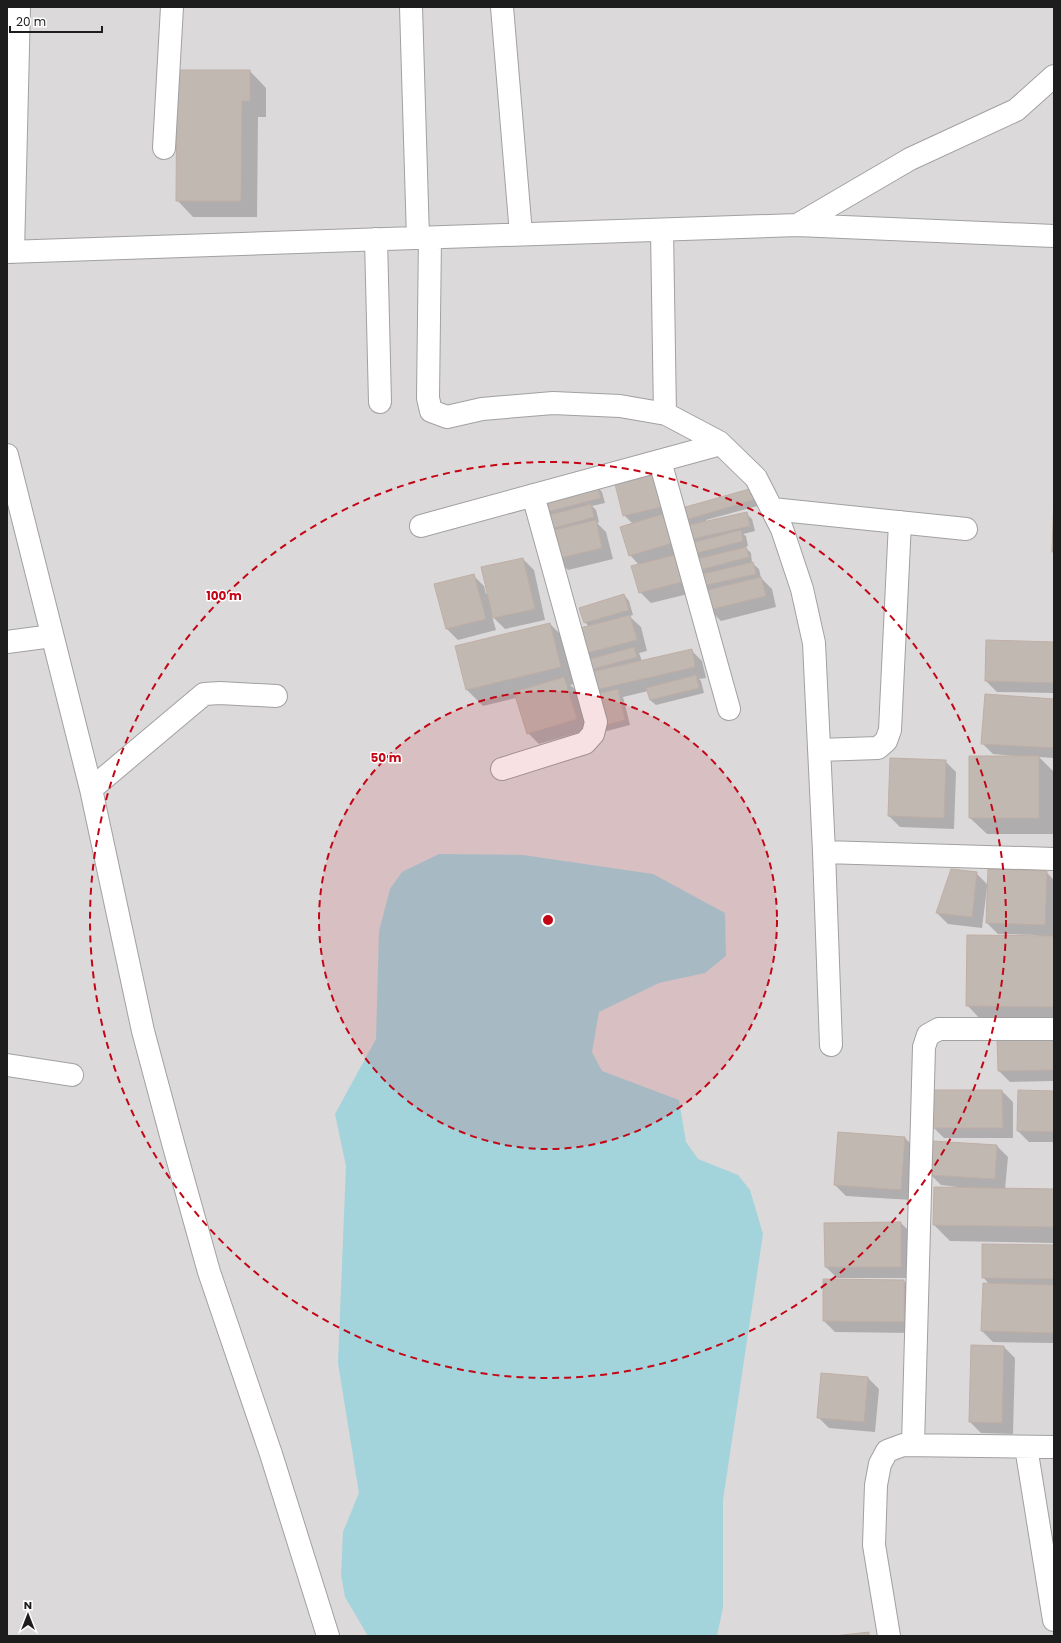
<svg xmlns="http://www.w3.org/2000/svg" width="1061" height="1643" font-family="Poppins,sans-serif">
<rect width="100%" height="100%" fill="#eee9e2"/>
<path fill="#dbd9da" d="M 7,7 L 1054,7 L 1054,1636 L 7,1636 Z"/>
<path fill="#a3d3db" d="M 439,854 L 523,855 L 653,874 L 725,913 L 726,956 L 705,973 L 659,983 L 599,1012 L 592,1052 L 602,1071 L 679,1100 L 686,1142 L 698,1159 L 738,1175 L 750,1190 L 763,1234 L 723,1500 L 723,1607 L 717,1636 L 368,1636 L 345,1597 L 341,1575 L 343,1532 L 359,1493 L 338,1363 L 346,1166 L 335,1114 L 376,1039 L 379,931 L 390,889 L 402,872 Z"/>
<path fill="#0003" d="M 250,71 L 266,88 L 266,117 L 258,117 L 257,217 L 193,217 L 177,200 Z
M 654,476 L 692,593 L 651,603 L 640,592 L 639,565 L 630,555 L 633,524 L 624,515 Z
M 597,486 L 602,492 L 605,503 L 592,506 L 596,510 L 599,522 L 597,523 L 606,532 L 613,559 L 568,570 L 557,559 L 551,515 L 547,511 Z
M 752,489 L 761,505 L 706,520 L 706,522 L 746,513 L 752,519 L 755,531 L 743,534 L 746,536 L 748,546 L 745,547 L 751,553 L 752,563 L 759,569 L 761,578 L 772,589 L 776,607 L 721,621 L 710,610 L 683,520 Z
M 523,559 L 534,570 L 545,620 L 505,629 L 492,616 L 496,630 L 458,640 L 447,629 L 435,585 L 473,575 L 484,586 L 486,594 L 488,593 Z
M 624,595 L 629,601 L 633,615 L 629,616 L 641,627 L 647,651 L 639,653 L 642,661 L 691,650 L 702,661 L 706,678 L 699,679 L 701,681 L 704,693 L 656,705 L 650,700 L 648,691 L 623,697 L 630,725 L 607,731 L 602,726 L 601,694 L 596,689 L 584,654 L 589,627 L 585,622 Z
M 550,624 L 566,640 L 577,683 L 570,685 L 575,689 L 587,730 L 539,744 L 528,733 L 516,698 L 483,706 L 467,690 Z
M 1054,643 L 1054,693 L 997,692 L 986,681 Z
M 1054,700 L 1054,758 L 1039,757 L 1054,772 L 1054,834 L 987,834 L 970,818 L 1015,756 L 993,754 L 982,743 Z
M 945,761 L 956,772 L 954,829 L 900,827 L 889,816 Z
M 952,870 L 976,873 L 988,885 L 1046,872 L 1054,880 L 1054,1022 L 983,1022 L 967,1005 L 1037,937 L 1037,935 L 998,934 L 987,923 L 988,888 L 987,888 L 982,928 L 948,924 L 937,913 Z
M 1054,1037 L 1054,1081 L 1010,1082 L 999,1071 Z
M 1002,1091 L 1013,1102 L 1013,1138 L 944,1138 L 933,1127 Z
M 1054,1092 L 1054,1142 L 1029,1142 L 1018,1131 Z
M 905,1138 L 916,1149 L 912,1200 L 846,1196 L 835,1185 Z
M 997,1146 L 1008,1157 L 1005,1189 L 1054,1190 L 1054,1243 L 950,1241 L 934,1225 L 935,1188 L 958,1188 L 958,1187 L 941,1185 L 930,1174 Z
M 901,1223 L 912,1234 L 912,1278 L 837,1278 L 826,1267 Z
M 1054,1246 L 1054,1343 L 993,1342 L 982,1331 L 990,1285 L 983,1277 Z
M 904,1281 L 915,1292 L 914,1333 L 835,1332 L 824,1321 Z
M 1004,1347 L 1015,1358 L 1013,1434 L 981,1433 L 970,1422 Z
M 868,1378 L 879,1389 L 875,1432 L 829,1428 L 818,1417 Z"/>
<path fill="#c2b8b2" stroke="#bfaea5" d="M 177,70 L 250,70 L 250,101 L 242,101 L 241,201 L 176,201 Z
M 654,475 L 662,507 L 623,516 L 615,484 Z
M 597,485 L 601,498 L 546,512 L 543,498 Z
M 753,488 L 756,499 L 682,521 L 682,508 Z
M 1054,496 L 1054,552 L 1052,552 Z
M 591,504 L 594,517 L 550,529 L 546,516 Z
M 747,512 L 750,526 L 688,540 L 685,526 Z
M 663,514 L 672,543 L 629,556 L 620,527 Z
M 596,520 L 602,548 L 556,559 L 550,531 Z
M 741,530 L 743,541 L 690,555 L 687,544 Z
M 746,547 L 749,557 L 696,571 L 693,560 Z
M 675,555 L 682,582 L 639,593 L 631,566 Z
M 523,558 L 535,609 L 493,618 L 481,567 Z
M 753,562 L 756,574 L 698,587 L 695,576 Z
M 474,574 L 486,619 L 446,629 L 434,584 Z
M 761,577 L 766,596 L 709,610 L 704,591 Z
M 624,594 L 629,610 L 584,623 L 579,608 Z
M 630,615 L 637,640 L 583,654 L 576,629 Z
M 550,623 L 561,667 L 466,690 L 455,646 Z
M 986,640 L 1054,642 L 1054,683 L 985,681 Z
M 634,647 L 637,657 L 589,670 L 587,660 Z
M 692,649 L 695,667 L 595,690 L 591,672 Z
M 696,675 L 699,688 L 650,700 L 646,688 Z
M 564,677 L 577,719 L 527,734 L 514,692 Z
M 618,689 L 625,720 L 601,726 L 593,695 Z
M 985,694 L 1054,699 L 1054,748 L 981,744 Z
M 969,756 L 1039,756 L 1039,818 L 969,818 Z
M 890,758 L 946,760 L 944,818 L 888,816 Z
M 951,869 L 977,872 L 972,917 L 936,913 Z
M 988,869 L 1047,871 L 1045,925 L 986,923 Z
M 967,935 L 1054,936 L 1054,1007 L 966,1006 Z
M 1054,1036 L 1054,1070 L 998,1071 L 997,1038 Z
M 932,1090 L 1002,1090 L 1003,1128 L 932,1128 Z
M 1018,1090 L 1054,1091 L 1054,1132 L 1017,1131 Z
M 838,1132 L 905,1137 L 901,1190 L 834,1185 Z
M 932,1141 L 997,1145 L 995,1179 L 929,1175 Z
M 934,1187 L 1054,1189 L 1054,1227 L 933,1225 Z
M 901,1222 L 901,1267 L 825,1267 L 824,1223 Z
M 982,1244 L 1054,1245 L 1054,1279 L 982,1278 Z
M 823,1279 L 904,1280 L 904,1322 L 823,1321 Z
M 983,1283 L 1054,1285 L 1054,1333 L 981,1331 Z
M 971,1345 L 1004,1346 L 1002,1423 L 969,1422 Z
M 821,1373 L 868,1377 L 864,1422 L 817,1418 Z
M 869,1632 L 869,1636 L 834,1636 Z"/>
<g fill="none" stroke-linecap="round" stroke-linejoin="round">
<g stroke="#a1a1a1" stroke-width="24">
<path id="minor" d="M 411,7 L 418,238
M 502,7 L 521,234
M 164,148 L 172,7
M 797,225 L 910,159 L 1016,110 L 1054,76
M 662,230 L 665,414
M 430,238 L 428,398 L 431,411 L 447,417 L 482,409 L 553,403 L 620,406 L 666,414 L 719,442 L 756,478 L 782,529 L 802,589 L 814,643 L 824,852 L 831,1045
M 376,239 L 380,402
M 7,252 L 797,225 L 1054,236
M 13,252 L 19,7
M 7,455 L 91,789 L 143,1031 L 173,1143 L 209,1272 L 271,1454 L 328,1636
M 660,461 L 729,709
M 772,509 L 966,529
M 421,526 L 721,444
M 7,642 L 52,636
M 819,750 L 878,748 L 886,741 L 890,730 L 900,522
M 502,769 L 585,743 L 593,734 L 596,722 L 533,495
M 91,789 L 204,694 L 220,693 L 276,696
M 824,852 L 1054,859
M 7,1065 L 72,1075
M 913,1445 L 924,1047 L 928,1035 L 939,1029 L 1054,1029
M 1026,1447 L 1054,1620
M 889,1636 L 874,1545 L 876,1485 L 880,1464 L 887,1451 L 903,1445 L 1054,1447"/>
</g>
<use href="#minor" stroke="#fff" stroke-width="22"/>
</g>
<circle cx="548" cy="920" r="229" fill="#c40515" fill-opacity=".12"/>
<g fill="none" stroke="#c40515" stroke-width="2" stroke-dasharray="7 5">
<circle cx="548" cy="920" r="229"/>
<circle cx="548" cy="920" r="458"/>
</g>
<circle cx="548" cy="920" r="6" fill="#c40515" stroke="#fff" stroke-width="2"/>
<g font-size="12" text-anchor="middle" font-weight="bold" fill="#c40515" stroke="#fff" stroke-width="3" stroke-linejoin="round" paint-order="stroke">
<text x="224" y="600">100 m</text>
<text x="386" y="762">50 m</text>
</g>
<rect width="1061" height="1643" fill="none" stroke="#1d1d1d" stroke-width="16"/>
<g transform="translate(28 1615)" stroke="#ffffff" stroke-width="3" paint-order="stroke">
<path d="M0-3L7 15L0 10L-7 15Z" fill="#1d1d1d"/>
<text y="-6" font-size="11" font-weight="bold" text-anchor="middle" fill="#1d1d1d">N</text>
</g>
<path d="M10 26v6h92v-6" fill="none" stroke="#1d1d1d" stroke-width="2"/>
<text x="16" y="26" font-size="12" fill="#1d1d1d" stroke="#ffffff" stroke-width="3" paint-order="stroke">20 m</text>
</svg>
